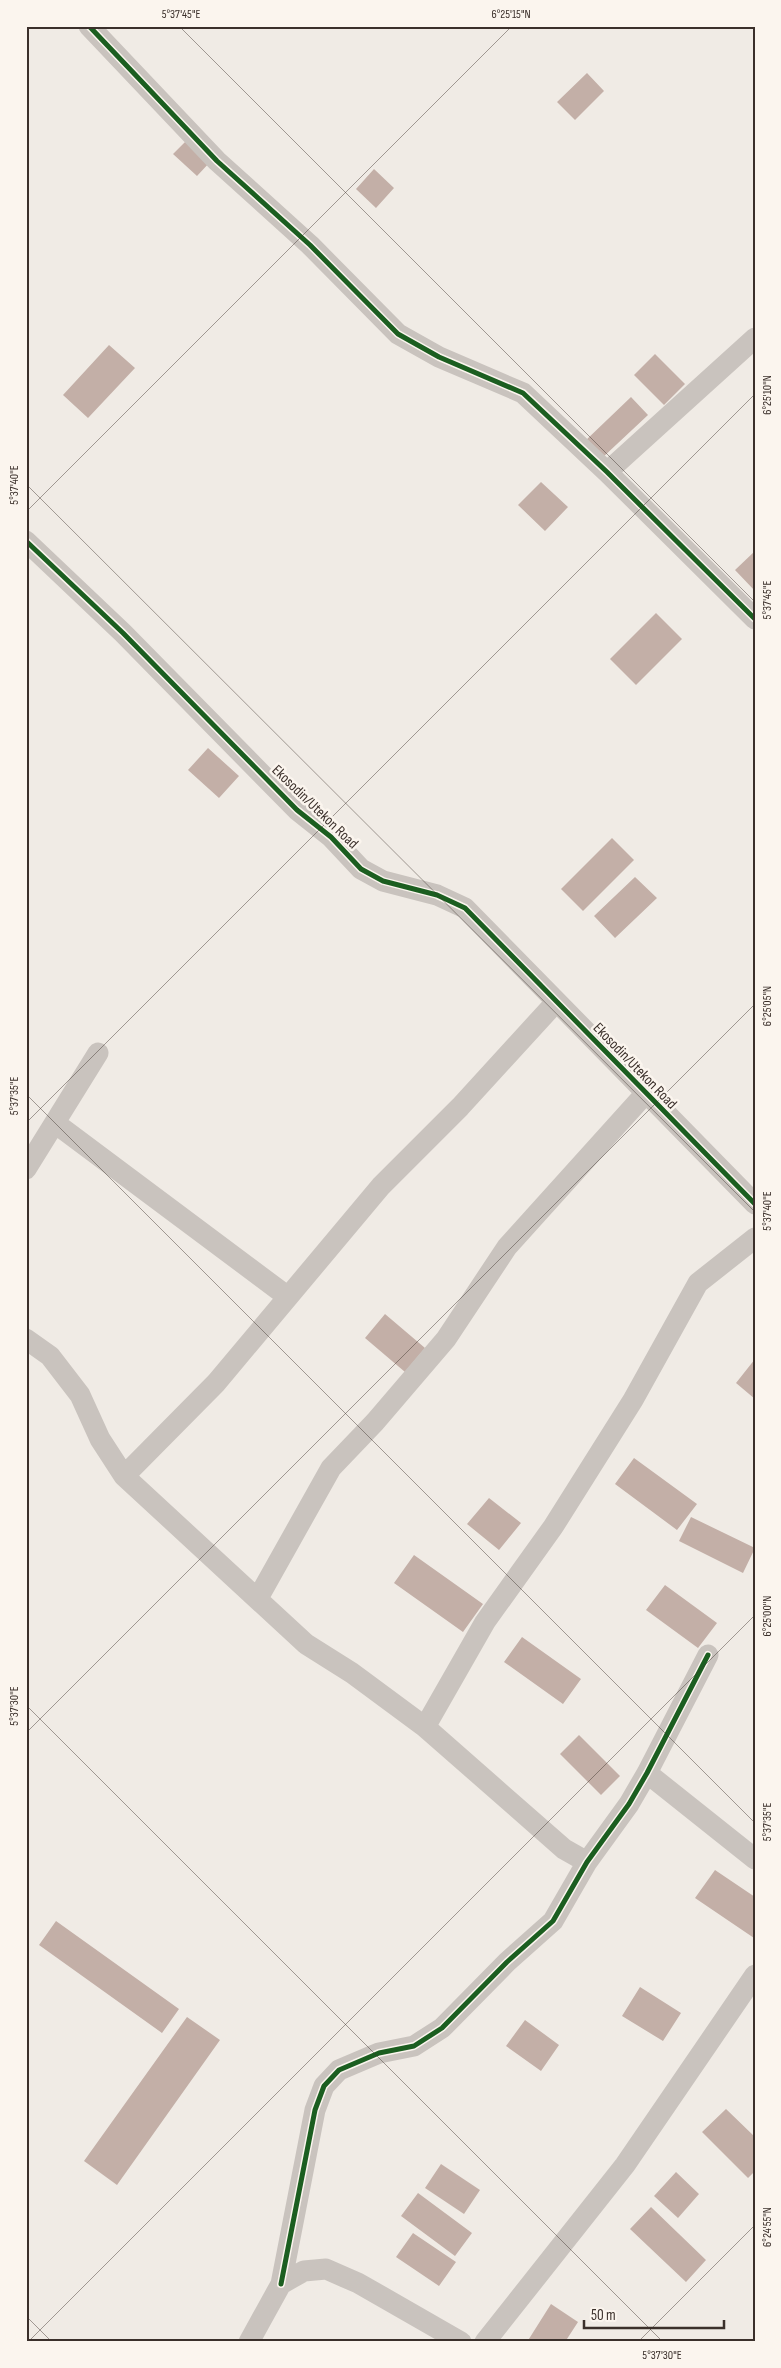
<svg xmlns="http://www.w3.org/2000/svg" width="781" height="2368" font-family="'Sofia Sans Condensed',sans-serif">
<rect width="100%" height="100%" fill="#f0ebe5"/>
<path fill="#c3afa7" d="M 587,73 L 604,91 L 575,120 L 557,102 Z
M 188,139 L 211,161 L 197,176 L 173,154 Z
M 374,169 L 394,188 L 376,208 L 356,189 Z
M 109,345 L 135,368 L 88,418 L 63,395 Z
M 655,354 L 685,384 L 664,405 L 634,375 Z
M 631,397 L 648,415 L 601,459 L 584,442 Z
M 541,482 L 568,507 L 545,531 L 518,505 Z
M 755,551 L 755,591 L 735,570 Z
M 656,613 L 682,639 L 636,685 L 610,659 Z
M 208,748 L 239,776 L 219,798 L 188,770 Z
M 612,838 L 634,860 L 583,911 L 561,889 Z
M 635,877 L 657,898 L 615,938 L 594,916 Z
M 385,1314 L 425,1348 L 405,1372 L 365,1338 Z
M 755,1359 L 755,1399 L 736,1383 Z
M 634,1458 L 697,1504 L 677,1530 L 615,1484 Z
M 489,1498 L 521,1523 L 499,1550 L 467,1524 Z
M 691,1517 L 755,1548 L 743,1573 L 679,1541 Z
M 414,1555 L 483,1604 L 463,1632 L 394,1583 Z
M 665,1585 L 717,1623 L 698,1648 L 646,1610 Z
M 522,1637 L 581,1679 L 563,1704 L 504,1662 Z
M 579,1735 L 620,1776 L 601,1795 L 560,1754 Z
M 715,1870 L 755,1897 L 754,1938 L 695,1898 Z
M 56,1921 L 179,2009 L 162,2033 L 39,1945 Z
M 640,1987 L 681,2013 L 663,2041 L 622,2016 Z
M 187,2017 L 220,2040 L 117,2185 L 84,2161 Z
M 525,2020 L 559,2045 L 541,2071 L 506,2046 Z
M 726,2109 L 755,2137 L 755,2171 L 748,2178 L 702,2132 Z
M 441,2164 L 480,2190 L 464,2214 L 425,2188 Z
M 676,2172 L 699,2194 L 678,2218 L 654,2196 Z
M 418,2193 L 472,2233 L 455,2256 L 401,2216 Z
M 651,2207 L 706,2260 L 686,2282 L 630,2229 Z
M 413,2233 L 456,2262 L 439,2286 L 396,2257 Z
M 551,2304 L 578,2322 L 565,2342 L 527,2342 Z"/>
<g fill="none" stroke-linecap="round" stroke-linejoin="round">
<path stroke="#c9c3be" stroke-width="21" d="M 89,26 L 217,161 L 310,245 L 398,334 L 439,357 L 523,393 L 607,472 L 755,619
M 607,472 L 755,338
M 26,541 L 123,633 L 297,810 L 331,837 L 361,869 L 383,881 L 437,895 L 465,908 L 755,1204
M 55,1123 L 288,1297
M 26,1169 L 98,1053
M 26,1339 L 50,1356 L 80,1395 L 100,1439 L 124,1476 L 306,1644 L 352,1673 L 425,1727 L 564,1849 L 587,1862
M 124,1476 L 216,1383 L 381,1186 L 460,1107 L 556,1002
M 258,1598 L 331,1468 L 375,1422 L 446,1339 L 507,1247 L 645,1094
M 425,1727 L 485,1622 L 553,1527 L 633,1400 L 698,1283 L 755,1238
M 647,1773 L 755,1859
M 281,2284 L 315,2110 L 324,2086 L 339,2070 L 379,2053 L 414,2046 L 442,2028 L 507,1962 L 553,1921 L 587,1862 L 629,1804 L 647,1773 L 708,1655
M 249,2342 L 281,2284 L 304,2271 L 326,2269 L 358,2283 L 461,2342
M 485,2342 L 625,2165 L 755,1975"/>
<g stroke="#fbf5ee" stroke-width="8">
<path id="cycleway" d="M 89,26 L 217,161 L 310,245 L 398,334 L 439,357 L 523,393 L 607,472 L 755,619
M 26,541 L 123,633 L 297,810 L 331,837 L 361,869 L 383,881 L 437,895 L 465,908 L 755,1204
M 281,2284 L 315,2110 L 324,2086 L 339,2070 L 379,2053 L 414,2046 L 442,2028 L 507,1962 L 553,1921 L 587,1862 L 629,1804 L 647,1773 L 708,1655"/>
</g>
<use href="#cycleway" stroke="#1b5e20" stroke-width="5"/>
</g>
<path fill="none" stroke="#3b302b" stroke-width="1" stroke-opacity="0.45" d="M 179,26 L 755,602M 26,484 L 755,1212M 26,512 L 512,26M 26,1094 L 755,1823M 26,1123 L 755,394M 26,1705 L 663,2342M 26,1733 L 755,1004M 26,2316 L 52,2342M 28,2342 L 755,1615M 638,2342 L 755,2225"/>
<g text-anchor="middle" dominant-baseline="central" stroke-width="5" stroke-linejoin="round" paint-order="stroke">
<g font-size="15" fill="#3b302b" stroke="#fbf5ee">
<text transform="translate(315 807) rotate(44)">Ekosodin/Utekon Road</text>
<text transform="translate(635 1066) rotate(46)">Ekosodin/Utekon Road</text>
</g>
</g>
<rect width="781" height="2368" fill="none" stroke="#fbf5ee" stroke-width="55"/>
<path d="M584 2320v8h140v-8" fill="none" stroke="#3b302b" stroke-width="2.5"/>
<text x="591" y="2320" font-size="15" fill="#3b302b" stroke="#fbf5ee" stroke-width="4" paint-order="stroke">50 m</text>
<rect x="28" y="28" width="726" height="2312" fill="none" stroke="#3b302b" stroke-width="2"/>
<g font-size="12" text-anchor="middle" fill="#3b302b">
<text x="181" y="18">5°37'45"E</text>
<text x="511" y="18">6°25'15"N</text>
<text transform="translate(767 395) rotate(-90)" y="4">6°25'10"N</text>
<text transform="translate(14 485) rotate(-90)" y="4">5°37'40"E</text>
<text transform="translate(767 600) rotate(-90)" y="4">5°37'45"E</text>
<text transform="translate(767 1006) rotate(-90)" y="4">6°25'05"N</text>
<text transform="translate(14 1096) rotate(-90)" y="4">5°37'35"E</text>
<text transform="translate(767 1211) rotate(-90)" y="4">5°37'40"E</text>
<text transform="translate(767 1616) rotate(-90)" y="4">6°25'00"N</text>
<text transform="translate(14 1706) rotate(-90)" y="4">5°37'30"E</text>
<text transform="translate(767 1822) rotate(-90)" y="4">5°37'35"E</text>
<text transform="translate(767 2227) rotate(-90)" y="4">6°24'55"N</text>
<text x="662" y="2359">5°37'30"E</text>
</g>
</svg>
